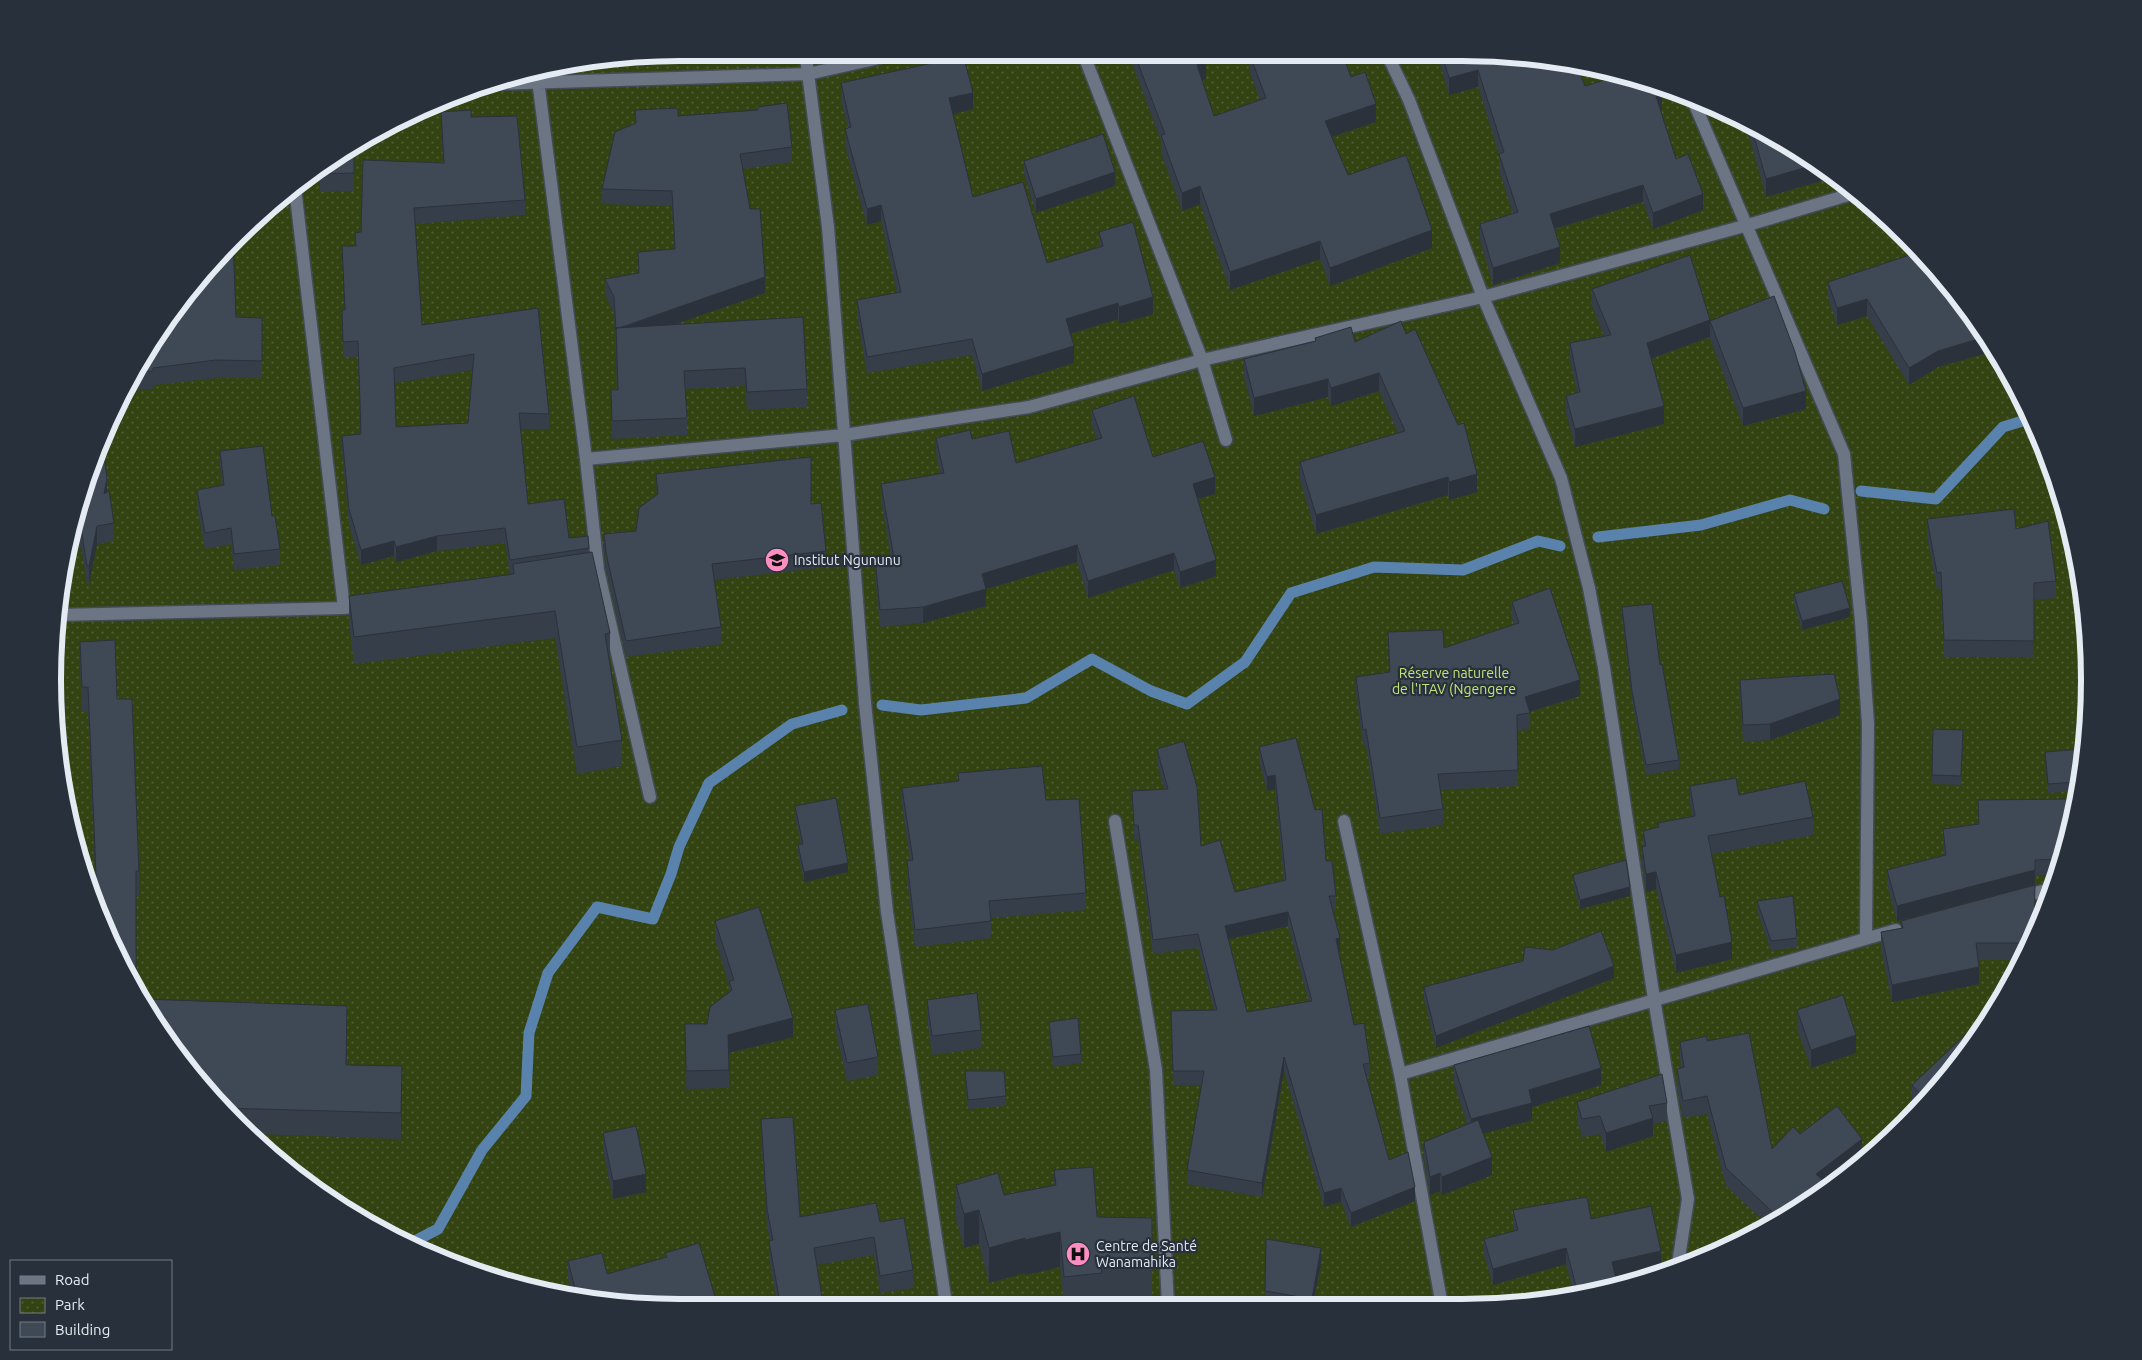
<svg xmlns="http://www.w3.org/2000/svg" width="2142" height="1360" font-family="Ubuntu,sans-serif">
<defs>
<pattern id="park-dots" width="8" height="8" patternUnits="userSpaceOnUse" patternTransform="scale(1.25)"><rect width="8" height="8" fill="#334312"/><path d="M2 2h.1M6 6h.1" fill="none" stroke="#505e35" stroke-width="1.8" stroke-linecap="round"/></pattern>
</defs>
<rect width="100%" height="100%" fill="#28303c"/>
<path fill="url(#park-dots)" d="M 598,58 L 1544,58 L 1702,100 L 1844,182 L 1934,266 L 2006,367 L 2056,479 L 2084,598 L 2088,721 L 2068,843 L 2025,958 L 1960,1062 L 1876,1152 L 1775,1224 L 1625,1286 L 1503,1306 L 598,1302 L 440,1260 L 298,1178 L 208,1094 L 158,1028 L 117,957 L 74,843 L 58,762 L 54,639 L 86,478 L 136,367 L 182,298 L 236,236 L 331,158 L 479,86 Z"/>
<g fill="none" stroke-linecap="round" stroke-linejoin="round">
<path stroke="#5982ad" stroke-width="11" d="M 1861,491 L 1936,499 L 2003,427 L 2029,419
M 1598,537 L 1701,525 L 1790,500 L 1824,509
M 882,705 L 921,710 L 1026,698 L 1092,659 L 1151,691 L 1187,704 L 1245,662 L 1291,593 L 1374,567 L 1463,570 L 1538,541 L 1560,546
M 411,1243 L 438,1229 L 482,1150 L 526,1096 L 529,1033 L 548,973 L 597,907 L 653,919 L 671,874 L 679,847 L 709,783 L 792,724 L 842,710"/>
<g stroke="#434b55" stroke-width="15">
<path id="street" d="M 806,58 L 828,227 L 865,703 L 887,912 L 946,1304
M 1085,58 L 1202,360 L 1226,440
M 1389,58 L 1409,100 L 1483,297 L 1561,478 L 1589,588 L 1604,668 L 1654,999 L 1688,1199 L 1678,1264
M 537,72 L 586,459 L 598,570 L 650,797
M 488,84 L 808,74 L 879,58
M 1692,98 L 1844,454 L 1861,621 L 1868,724 L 1866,938
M 295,188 L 344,608
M 586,459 L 844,435 L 1029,407 L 1202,360 L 1483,297 L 1748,225 L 1855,193
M 59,615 L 344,608 L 365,605
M 54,652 L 62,785
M 1115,821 L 1156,1070 L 1168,1305
M 1344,821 L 1400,1074 L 1442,1306
M 2019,897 L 2051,889
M 1400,1074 L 1896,930"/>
</g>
<use href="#street" stroke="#6b7583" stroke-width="12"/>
</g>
<path fill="#363e49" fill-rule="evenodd" d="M 1130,58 L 1205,58 L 1206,79 L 1202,81 L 1214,116 L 1260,100 L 1250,73 L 1250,58 L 1344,58 L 1351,77 L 1376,122 L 1332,137 L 1348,175 L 1432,248 L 1330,286 L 1320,259 L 1230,290 L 1200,204 L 1182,211 L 1161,153 L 1161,141 Z
M 1440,58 L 1544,58 L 1585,86 L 1662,110 L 1661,111 L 1676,159 L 1703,210 L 1653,229 L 1643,202 L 1555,229 L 1560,263 L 1493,285 L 1480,241 L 1480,224 L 1513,214 L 1499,170 L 1499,154 L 1478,87 L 1449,95 L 1440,64 Z
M 841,83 L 973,109 L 953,114 L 973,197 L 1047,263 L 1099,247 L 1099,232 L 1153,314 L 1119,324 L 1118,319 L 1070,334 L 1074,363 L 982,391 L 972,355 L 867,373 L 857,316 L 857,300 L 897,293 L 881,221 L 867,225 L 845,146 L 845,129 L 848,128 L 841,100 Z
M 758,107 L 792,147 L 792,162 L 743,169 L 765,293 L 676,324 L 807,389 L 807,407 L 747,410 L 745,386 L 685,389 L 687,418 L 687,435 L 612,439 L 611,390 L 617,390 L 614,313 L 605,295 L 605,279 L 638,273 L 638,252 L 674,250 L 672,206 L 602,204 L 602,189 L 635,123 L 635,110 L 678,116 L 758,110 Z
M 441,112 L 471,117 L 525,200 L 525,215 L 415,224 L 422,325 L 538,308 L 549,414 L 549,429 L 521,429 L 528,504 L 569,538 L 589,548 L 589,553 L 610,633 L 610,659 L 609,660 L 622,740 L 622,766 L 577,774 L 555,638 L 354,664 L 349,623 L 349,596 L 510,575 L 505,543 L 437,551 L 396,562 L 394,556 L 361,565 L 349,525 L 342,451 L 342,436 L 360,434 L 358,357 L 343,357 L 342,310 L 345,310 L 342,246 L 355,246 L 355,233 L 361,232 L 443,163 ZM 473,370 L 468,423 L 396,427 L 395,383 Z
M 1748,127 L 1835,177 L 1766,197 L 1748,132 Z
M 354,147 L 354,191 L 320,192 L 320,168 Z
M 1024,161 L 1115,186 L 1036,213 L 1024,174 Z
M 1915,248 L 1934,266 L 1994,351 L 1938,367 L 1909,385 L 1867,316 L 1837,325 L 1828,298 L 1828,282 L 1916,253 Z
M 1592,289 L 1710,321 L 1806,409 L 1743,426 L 1710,339 L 1710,337 L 1651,359 L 1664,424 L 1575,447 L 1566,413 L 1566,396 L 1577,393 L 1570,361 L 1570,343 L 1604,336 L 1592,306 Z
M 236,317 L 262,318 L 262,378 L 216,378 L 153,385 L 153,389 L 130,390 L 128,399 L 122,399 L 136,366 Z
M 1406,334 L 1477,492 L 1449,500 L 1448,495 L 1316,534 L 1300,480 L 1300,462 L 1398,433 L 1379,391 L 1331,406 L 1328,397 L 1254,416 L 1244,377 L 1244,359 L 1315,341 L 1315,338 L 1355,342 Z
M 1092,410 L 1153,457 L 1215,494 L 1198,499 L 1216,576 L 1180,588 L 1174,570 L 1088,598 L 1077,562 L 986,589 L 986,606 L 923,623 L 880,627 L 875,576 L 875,559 L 891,558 L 881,500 L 881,484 L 940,474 L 936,454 L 936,438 L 972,439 L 1016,463 L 1097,440 L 1092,426 Z
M 220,451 L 272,516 L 280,549 L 280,565 L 234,570 L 231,544 L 205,549 L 197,506 L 197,490 L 222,486 L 220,467 Z
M 656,474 L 811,504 L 826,551 L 826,567 L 714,580 L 721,627 L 721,644 L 626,657 L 606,569 L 604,550 L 604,534 L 636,531 L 657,496 Z
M 86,478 L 107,492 L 114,523 L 114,541 L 97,544 L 89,584 L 87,584 L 81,547 L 72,548 Z
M 1927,519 L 2016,529 L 2056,581 L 2056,598 L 2034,600 L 2034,658 L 1944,657 L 1941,589 L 1937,589 L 1927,536 Z
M 1794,594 L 1850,617 L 1802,630 L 1794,603 Z
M 1512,602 L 1580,696 L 1530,712 L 1530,729 L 1517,731 L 1518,786 L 1440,790 L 1443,809 L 1443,825 L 1380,834 L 1366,745 L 1363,746 L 1356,693 L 1356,677 L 1389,673 L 1388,632 L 1444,648 L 1514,625 L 1512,618 Z
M 1622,607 L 1679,760 L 1679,769 L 1646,775 L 1632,700 L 1622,617 Z
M 80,642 L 117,699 L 139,871 L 139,896 L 96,897 L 88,712 L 82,712 L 80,667 Z
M 1740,680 L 1840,715 L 1770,740 L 1743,742 L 1740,696 Z
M 1933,729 L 1963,740 L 1961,785 L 1932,784 Z
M 1259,747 L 1326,861 L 1336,896 L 1336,909 L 1333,910 L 1340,952 L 1338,952 L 1354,1025 L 1370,1063 L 1370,1077 L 1367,1077 L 1389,1160 L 1415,1201 L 1351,1227 L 1341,1202 L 1324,1207 L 1284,1071 L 1262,1197 L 1187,1184 L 1187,1170 L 1202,1085 L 1173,1085 L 1171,1011 L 1214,1010 L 1198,948 L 1153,954 L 1138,839 L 1134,839 L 1132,791 L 1164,789 L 1157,763 L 1157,749 L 1201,846 L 1235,892 L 1284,881 L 1275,789 L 1267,791 L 1259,761 ZM 1288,926 L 1309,1002 L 1247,1012 L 1229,939 Z
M 2084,749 L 2077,791 L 2048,793 L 2045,761 L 2045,752 Z
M 958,773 L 1046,800 L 1086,893 L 1086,910 L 991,918 L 991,938 L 915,947 L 907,878 L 907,861 L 910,860 L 902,805 L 902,788 L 958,781 Z
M 1690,786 L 1739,795 L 1813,817 L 1813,835 L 1711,854 L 1732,959 L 1676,973 L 1656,889 L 1646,892 L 1642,865 L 1643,831 L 1658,827 L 1658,823 L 1692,816 L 1690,804 Z
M 795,806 L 848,872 L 804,882 L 798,854 L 798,845 L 801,844 L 795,816 Z
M 2074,808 L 2068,843 L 2066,847 L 2060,848 L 2060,863 L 2056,875 L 2035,875 L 2035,885 L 1897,921 L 1887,885 L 1887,870 L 1944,855 L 1943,844 L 1943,829 Z
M 1573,875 L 1630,896 L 1580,909 L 1573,884 Z
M 1757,901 L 1797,938 L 1797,947 L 1771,951 L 1757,910 Z
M 715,921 L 793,1037 L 729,1053 L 729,1088 L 686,1089 L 685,1024 L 707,1024 L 729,992 L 729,985 L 715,939 Z
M 1901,921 L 2035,931 L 2023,960 L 1978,960 L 1979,984 L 1892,1002 L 1881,949 L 1881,932 L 1901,928 Z
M 1553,950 L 1614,978 L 1436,1048 L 1424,999 L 1424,987 L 1523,961 Z
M 927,1000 L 981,1030 L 981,1048 L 932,1055 L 927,1018 Z
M 835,1010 L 878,1057 L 878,1075 L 847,1081 L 835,1028 Z
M 1797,1010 L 1856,1053 L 1811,1068 L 1797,1029 Z
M 1049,1022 L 1081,1054 L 1081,1063 L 1053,1067 L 1049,1031 Z
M 347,1031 L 347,1065 L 402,1091 L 401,1139 L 251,1134 L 208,1094 Z
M 1707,1041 L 1772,1149 L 1800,1134 L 1862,1157 L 1826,1184 L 1828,1186 L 1776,1224 L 1769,1226 L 1726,1186 L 1707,1114 L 1683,1118 L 1677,1087 L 1677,1069 L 1681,1068 L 1680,1059 L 1680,1042 Z
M 1960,1062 L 1918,1107 L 1912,1101 L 1912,1085 Z
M 1454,1065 L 1601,1085 L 1532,1107 L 1532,1120 L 1483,1133 L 1492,1175 L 1442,1195 L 1440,1191 L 1430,1195 L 1424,1160 L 1424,1142 L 1467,1125 L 1454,1083 Z
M 965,1071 L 1006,1096 L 1006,1106 L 968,1109 L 965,1080 Z
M 1577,1102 L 1667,1103 L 1667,1121 L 1653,1124 L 1653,1136 L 1606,1152 L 1600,1134 L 1582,1137 L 1577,1120 Z
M 761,1119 L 800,1217 L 880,1222 L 913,1270 L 913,1288 L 880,1293 L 874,1255 L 817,1265 L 823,1303 L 777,1303 L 769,1258 L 770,1241 L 767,1226 L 761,1136 Z
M 603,1133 L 646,1192 L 613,1199 L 603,1151 Z
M 1054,1170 L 1097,1217 L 1152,1265 L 1152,1299 L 1102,1300 L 1102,1304 L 1064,1304 L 1060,1267 L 1025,1275 L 1025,1273 L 989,1283 L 979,1244 L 964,1248 L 956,1220 L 956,1185 L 1004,1195 L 1054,1185 Z
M 1513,1210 L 1591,1219 L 1661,1267 L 1615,1277 L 1618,1287 L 1574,1294 L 1566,1264 L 1493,1285 L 1484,1255 L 1484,1239 L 1514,1231 L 1513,1226 Z
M 665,1253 L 717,1303 L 598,1302 L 572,1295 L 568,1278 L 568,1261 L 607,1274 L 665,1258 Z
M 1321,1263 L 1313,1305 L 1265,1305 L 1265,1291 Z"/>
<path fill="#2c323c" d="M 1206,62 L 1206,79 L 1197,83 L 1197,65 Z
M 1478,70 L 1478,87 L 1449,95 L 1449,78 Z
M 973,93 L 973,109 L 949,115 L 949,98 Z
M 1662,94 L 1662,110 L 1656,112 L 1656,96 Z
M 1376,104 L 1376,122 L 1325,139 L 1325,121 Z
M 1814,165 L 1835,177 L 1766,197 L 1766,179 Z
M 1115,172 L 1115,186 L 1036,213 L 1036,199 Z
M 1643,185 L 1643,202 L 1550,230 L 1550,214 Z
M 1200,186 L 1200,204 L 1182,211 L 1182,193 Z
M 1703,194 L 1703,210 L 1653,229 L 1653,213 Z
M 881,205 L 881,221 L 867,225 L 867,209 Z
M 1432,230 L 1432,248 L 1330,286 L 1330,268 Z
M 1320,241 L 1320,259 L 1230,290 L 1230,272 Z
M 1560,247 L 1560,263 L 1493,285 L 1493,268 Z
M 765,277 L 765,293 L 616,345 L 616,330 Z
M 1153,297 L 1153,314 L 1119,324 L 1119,307 Z
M 1867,299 L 1867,316 L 1837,325 L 1837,308 Z
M 1118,303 L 1118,319 L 1066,335 L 1066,319 Z
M 1710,320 L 1710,337 L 1647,360 L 1647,343 Z
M 1985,337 L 1994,351 L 1938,367 L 1909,385 L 1909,368 L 1938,351 Z
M 1074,346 L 1074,363 L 982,391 L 982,374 Z
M 1379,373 L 1379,391 L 1331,406 L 1331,388 Z
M 1328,379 L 1328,397 L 1254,416 L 1254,398 Z
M 130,380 L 130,390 L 128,399 L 128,386 Z
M 1806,391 L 1806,409 L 1743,426 L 1743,408 Z
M 1664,406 L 1664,424 L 1575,447 L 1575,429 Z
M 1477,474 L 1477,492 L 1449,500 L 1449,482 Z
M 1215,477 L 1215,494 L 1193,500 L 1193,484 Z
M 1448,477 L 1448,495 L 1316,534 L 1316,515 Z
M 107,478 L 107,497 L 104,494 Z
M 97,526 L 97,544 L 89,584 L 89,566 Z
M 437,536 L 437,551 L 396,562 L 396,547 Z
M 394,541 L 394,556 L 361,565 L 361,550 Z
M 1077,545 L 1077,562 L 986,589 L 986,606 L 923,623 L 923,607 L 982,574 Z
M 1174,553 L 1174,570 L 1088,598 L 1088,581 Z
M 1216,560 L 1216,576 L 1180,588 L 1180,572 Z
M 1850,608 L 1850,617 L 1802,630 L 1802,621 Z
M 1580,680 L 1580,696 L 1525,713 L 1525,697 Z
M 1840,699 L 1840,715 L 1770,740 L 1770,724 Z
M 1275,775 L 1275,789 L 1267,791 L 1267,777 Z
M 2035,860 L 2035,885 L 1897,921 L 1897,906 Z
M 848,863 L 848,872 L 804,882 L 804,872 Z
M 1656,872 L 1656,889 L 1646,892 L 1646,874 Z
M 1630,887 L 1630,896 L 1580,909 L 1580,900 Z
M 1288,912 L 1288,926 L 1225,940 L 1225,926 Z
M 1340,938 L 1340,952 L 1336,953 L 1336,939 Z
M 1732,942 L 1732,959 L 1676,973 L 1676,955 Z
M 1614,966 L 1614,978 L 1436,1048 L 1436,1036 Z
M 1979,967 L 1979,984 L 1892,1002 L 1892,985 Z
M 793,1018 L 793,1037 L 728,1053 L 728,1035 Z
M 1856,1035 L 1856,1053 L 1811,1068 L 1811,1050 Z
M 1284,1057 L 1284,1071 L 1262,1197 L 1262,1183 Z
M 402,1066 L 402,1091 L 401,1139 L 401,1113 Z
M 1601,1068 L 1601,1085 L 1532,1107 L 1532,1120 L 1471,1137 L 1471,1119 L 1529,1090 Z
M 1653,1118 L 1653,1136 L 1606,1152 L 1606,1133 Z
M 1862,1139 L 1862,1157 L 1816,1192 L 1816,1174 Z
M 1492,1157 L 1492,1175 L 1442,1195 L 1442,1177 Z
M 1440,1173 L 1440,1191 L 1430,1195 L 1430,1177 Z
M 646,1174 L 646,1192 L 613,1199 L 613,1181 Z
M 1415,1187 L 1415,1201 L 1351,1227 L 1351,1213 Z
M 1341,1188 L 1341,1202 L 1324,1207 L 1324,1193 Z
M 979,1210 L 979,1244 L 964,1248 L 964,1214 Z
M 1060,1232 L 1060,1267 L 1025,1275 L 1025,1240 Z
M 1025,1238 L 1025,1273 L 989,1283 L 989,1248 Z
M 1321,1248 L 1321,1263 L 1313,1305 L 1312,1305 L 1312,1299 Z
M 1566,1248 L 1566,1264 L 1493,1285 L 1493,1269 Z
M 1661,1251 L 1661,1267 L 1612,1278 L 1612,1262 Z"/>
<path fill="#3f4855" stroke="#2c323c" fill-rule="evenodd" d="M 955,58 L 964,58 L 973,93 L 949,98 L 973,197 L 1023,182 L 1047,263 L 1103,246 L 1099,232 L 1133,222 L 1153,297 L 1119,307 L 1118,303 L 1066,319 L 1074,346 L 982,374 L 972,339 L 867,357 L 857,300 L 901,292 L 881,205 L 867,209 L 845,129 L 851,127 L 841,83 Z
M 1136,58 L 1205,58 L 1206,62 L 1197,65 L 1214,116 L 1266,98 L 1251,58 L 1344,58 L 1351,77 L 1365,72 L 1376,104 L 1325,121 L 1348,175 L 1406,155 L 1432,230 L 1330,268 L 1320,241 L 1230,272 L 1200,186 L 1182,193 L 1161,135 L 1165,134 Z
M 1443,58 L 1544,58 L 1576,66 L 1585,86 L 1615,77 L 1661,89 L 1662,94 L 1656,96 L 1676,159 L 1688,154 L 1703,194 L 1653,213 L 1643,185 L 1550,214 L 1560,247 L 1493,268 L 1480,224 L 1518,212 L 1499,154 L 1504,152 L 1478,70 L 1449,78 Z
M 787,103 L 792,147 L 740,154 L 750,209 L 760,209 L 765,277 L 622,327 L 616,328 L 616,330 L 614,297 L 605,279 L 639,273 L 638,252 L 675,249 L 672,191 L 602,189 L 615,132 L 636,123 L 635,110 L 678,108 L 678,116 L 758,110 L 758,107 Z
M 471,110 L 471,117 L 517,116 L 525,200 L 414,208 L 422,325 L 538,308 L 549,414 L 519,413 L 528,504 L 564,499 L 569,538 L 588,536 L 589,548 L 510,560 L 505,528 L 437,536 L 396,547 L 394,541 L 361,550 L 349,509 L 342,436 L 361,434 L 358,341 L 343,342 L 342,310 L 345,310 L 342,246 L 356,246 L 355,233 L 361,232 L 363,160 L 444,163 L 441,112 ZM 474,354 L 468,423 L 396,427 L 394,368 Z
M 1752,129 L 1814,165 L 1766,179 Z
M 1103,134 L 1115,172 L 1036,199 L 1024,161 Z
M 354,147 L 354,173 L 320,174 L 320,167 L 331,158 Z
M 233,240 L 236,317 L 262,318 L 262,361 L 216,360 L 153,368 L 153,371 L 134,373 L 136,366 L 182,298 Z
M 1919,252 L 1934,266 L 1985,337 L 1938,351 L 1909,368 L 1867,299 L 1837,308 L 1828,282 Z
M 1690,255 L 1710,320 L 1647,343 L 1664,406 L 1575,429 L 1566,396 L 1580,392 L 1570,343 L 1611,335 L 1592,289 Z
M 1774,296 L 1795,352 L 1806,391 L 1743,408 L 1710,321 Z
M 803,317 L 807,389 L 747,392 L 745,368 L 684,371 L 687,418 L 612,421 L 611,390 L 618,390 L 616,328 Z
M 1401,321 L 1406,334 L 1415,329 L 1458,425 L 1464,423 L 1477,474 L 1449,482 L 1448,477 L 1316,515 L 1300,462 L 1405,431 L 1379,373 L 1331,388 L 1328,379 L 1254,398 L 1244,359 L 1316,341 L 1315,338 L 1351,327 L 1355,342 Z
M 1134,396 L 1153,457 L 1203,441 L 1215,477 L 1193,484 L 1216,560 L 1180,572 L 1174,553 L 1088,581 L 1077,545 L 982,574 L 986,589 L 923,607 L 880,610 L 875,559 L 894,558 L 881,484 L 944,473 L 936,438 L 970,430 L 972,439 L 1009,431 L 1016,463 L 1102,438 L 1092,410 Z
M 263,446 L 272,516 L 275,516 L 280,549 L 234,554 L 231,528 L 205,533 L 197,490 L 224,485 L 220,451 Z
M 104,456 L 107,478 L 104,494 L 109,491 L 114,523 L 97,526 L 89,566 L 87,566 L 81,528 L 76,529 L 86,478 L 95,457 Z
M 811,457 L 811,504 L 821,503 L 826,551 L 712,564 L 721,627 L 626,641 L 606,553 L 604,534 L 636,531 L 639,508 L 658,494 L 656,474 Z
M 2014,509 L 2016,529 L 2048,521 L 2056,581 L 2034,583 L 2034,641 L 1944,640 L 1941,572 L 1937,573 L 1927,519 Z
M 592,552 L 610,633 L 605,634 L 622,740 L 577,747 L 555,611 L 354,637 L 349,596 L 514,574 L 513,564 Z
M 1842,581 L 1850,608 L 1802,621 L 1794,594 Z
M 1550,588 L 1580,680 L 1525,697 L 1530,713 L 1517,715 L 1518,770 L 1438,774 L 1443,809 L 1380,818 L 1366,729 L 1363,730 L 1356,677 L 1390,672 L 1388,632 L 1443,630 L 1444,648 L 1519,623 L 1512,602 Z
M 1652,604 L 1660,665 L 1662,664 L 1679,760 L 1646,765 L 1632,691 L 1622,607 Z
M 115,640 L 117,699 L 132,699 L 139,871 L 136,871 L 136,990 L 117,957 L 94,897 L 97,897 L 88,687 L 82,687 L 80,642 Z
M 1834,674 L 1840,699 L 1770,724 L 1743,725 L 1740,680 Z
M 1933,729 L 1963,730 L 1961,776 L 1932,775 Z
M 1296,738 L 1315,810 L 1322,809 L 1326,861 L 1332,861 L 1336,896 L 1329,896 L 1340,938 L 1336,939 L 1354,1025 L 1364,1023 L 1370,1063 L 1363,1064 L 1389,1160 L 1408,1152 L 1415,1187 L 1351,1213 L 1341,1188 L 1324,1193 L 1284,1057 L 1262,1183 L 1187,1170 L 1204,1071 L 1173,1071 L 1171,1011 L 1217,1010 L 1198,934 L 1153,940 L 1138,825 L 1134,825 L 1132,791 L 1168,789 L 1157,749 L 1184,741 L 1197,787 L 1201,846 L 1220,840 L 1235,892 L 1286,880 L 1275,775 L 1267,777 L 1259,747 ZM 1288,912 L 1312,1001 L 1247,1012 L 1225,926 Z
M 2084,749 L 2078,782 L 2048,784 L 2045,752 Z
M 1042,766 L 1046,800 L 1079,799 L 1086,893 L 989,901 L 991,921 L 915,930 L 907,861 L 913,860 L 902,788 L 959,781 L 958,773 Z
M 1736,778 L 1739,795 L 1805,781 L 1813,817 L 1708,836 L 1720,897 L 1724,896 L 1732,942 L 1676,955 L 1656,872 L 1646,874 L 1642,847 L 1646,846 L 1643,831 L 1659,827 L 1658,823 L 1695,816 L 1690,786 Z
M 836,798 L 848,863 L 804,872 L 798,845 L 803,844 L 795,806 Z
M 2072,799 L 2074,808 L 2070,831 L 2060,833 L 2060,859 L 2035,860 L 2035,870 L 1897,906 L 1887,870 L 1946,855 L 1943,829 L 1979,824 L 1978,800 Z
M 1626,860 L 1630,887 L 1580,900 L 1573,875 Z
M 2035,885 L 2034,932 L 2030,943 L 1976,943 L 1979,967 L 1892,985 L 1881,932 L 1903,928 L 1901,921 Z
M 1793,896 L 1797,938 L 1771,941 L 1757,901 Z
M 759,907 L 793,1018 L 728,1035 L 729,1070 L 686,1071 L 685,1024 L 707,1024 L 710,1007 L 732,990 L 729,981 L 734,980 L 715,921 Z
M 1601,931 L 1614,966 L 1436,1036 L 1424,987 L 1523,961 L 1525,947 L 1553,950 Z
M 977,993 L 981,1030 L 932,1036 L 927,1000 Z
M 1843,995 L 1856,1035 L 1811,1050 L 1797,1010 Z
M 141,999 L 347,1006 L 346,1065 L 402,1066 L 401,1113 L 223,1108 L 208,1094 L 158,1028 Z
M 868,1004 L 878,1057 L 847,1063 L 835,1010 Z
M 1078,1018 L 1081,1054 L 1053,1057 L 1049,1022 Z
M 1985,1022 L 1960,1062 L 1925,1099 L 1912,1085 L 1966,1034 Z
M 1589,1026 L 1601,1068 L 1529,1090 L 1532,1103 L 1471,1119 L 1454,1065 Z
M 1749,1033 L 1772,1149 L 1793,1127 L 1800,1134 L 1837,1106 L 1862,1139 L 1816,1174 L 1828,1186 L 1781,1220 L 1726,1168 L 1707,1096 L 1683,1101 L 1677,1069 L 1684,1067 L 1680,1042 L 1707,1036 L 1707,1041 Z
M 965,1071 L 1004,1071 L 1006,1096 L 968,1100 Z
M 1662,1074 L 1667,1103 L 1649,1106 L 1653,1118 L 1606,1133 L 1600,1116 L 1582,1119 L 1577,1102 Z
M 793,1117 L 800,1217 L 876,1203 L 880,1222 L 904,1218 L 913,1270 L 880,1276 L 874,1237 L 814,1248 L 823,1303 L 780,1303 L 769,1241 L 773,1240 L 767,1209 L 761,1119 Z
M 1478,1120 L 1492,1157 L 1442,1177 L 1440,1173 L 1430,1177 L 1424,1142 Z
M 636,1126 L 646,1174 L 613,1181 L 603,1133 Z
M 1093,1167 L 1097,1217 L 1152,1218 L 1152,1265 L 1101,1265 L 1102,1273 L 1064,1277 L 1060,1232 L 1025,1240 L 1025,1238 L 989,1248 L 979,1210 L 964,1214 L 956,1185 L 998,1173 L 1004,1195 L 1056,1185 L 1054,1170 Z
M 1587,1197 L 1591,1219 L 1651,1206 L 1661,1251 L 1612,1262 L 1618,1287 L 1578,1294 L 1566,1248 L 1493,1269 L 1484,1239 L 1518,1230 L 1513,1210 Z
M 1266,1239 L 1321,1248 L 1312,1299 L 1265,1291 Z
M 699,1243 L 717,1303 L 598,1302 L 577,1296 L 568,1261 L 602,1253 L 607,1274 L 667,1257 L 665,1253 Z"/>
<defs>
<g id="school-disc" transform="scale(1.25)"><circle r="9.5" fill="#fd8ec0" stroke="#28303c"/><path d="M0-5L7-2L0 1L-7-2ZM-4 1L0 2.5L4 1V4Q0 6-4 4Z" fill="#111"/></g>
<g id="hospital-disc" transform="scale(1.25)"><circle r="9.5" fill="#fd8ec0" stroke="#28303c"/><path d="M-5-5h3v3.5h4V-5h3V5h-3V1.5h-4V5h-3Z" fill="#111"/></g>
</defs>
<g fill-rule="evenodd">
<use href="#school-disc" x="777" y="560"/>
<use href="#hospital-disc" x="1078" y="1254"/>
</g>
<g text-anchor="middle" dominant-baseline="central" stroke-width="4.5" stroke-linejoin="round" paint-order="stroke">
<g font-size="14" fill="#e5ebf2" stroke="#28303c" text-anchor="start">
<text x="794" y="560">Institut Ngununu</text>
<text x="1096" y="1246">Centre de Santé<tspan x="1096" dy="16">Wanamahika</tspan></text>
</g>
<g font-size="14" fill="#bfe57a" stroke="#28303c">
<text x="1454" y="673">Réserve naturelle<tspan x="1454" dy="16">de l'ITAV (Ngengere</tspan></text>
</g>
</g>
<path d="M0 0H2142V1360H0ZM680 61H1462A619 619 0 0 1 2081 680V680A619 619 0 0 1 1462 1299H680A619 619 0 0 1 61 680V680A619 619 0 0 1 680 61Z" fill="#28303c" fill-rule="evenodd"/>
<path fill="none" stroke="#e5ebf2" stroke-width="6" d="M680 61H1462A619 619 0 0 1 2081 680V680A619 619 0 0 1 1462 1299H680A619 619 0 0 1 61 680V680A619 619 0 0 1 680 61Z"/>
<rect x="10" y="1260" width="162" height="90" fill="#28303c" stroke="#747b85"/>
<rect x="20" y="1276" width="25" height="8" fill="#6b7583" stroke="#747b85"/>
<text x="55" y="1285" font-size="15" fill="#e5ebf2">Road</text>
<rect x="20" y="1298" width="25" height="15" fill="url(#park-dots)" stroke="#747b85"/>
<text x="55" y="1310" font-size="15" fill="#e5ebf2">Park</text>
<rect x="20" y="1322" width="25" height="15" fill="#3f4855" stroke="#747b85"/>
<text x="55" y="1335" font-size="15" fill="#e5ebf2">Building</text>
</svg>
